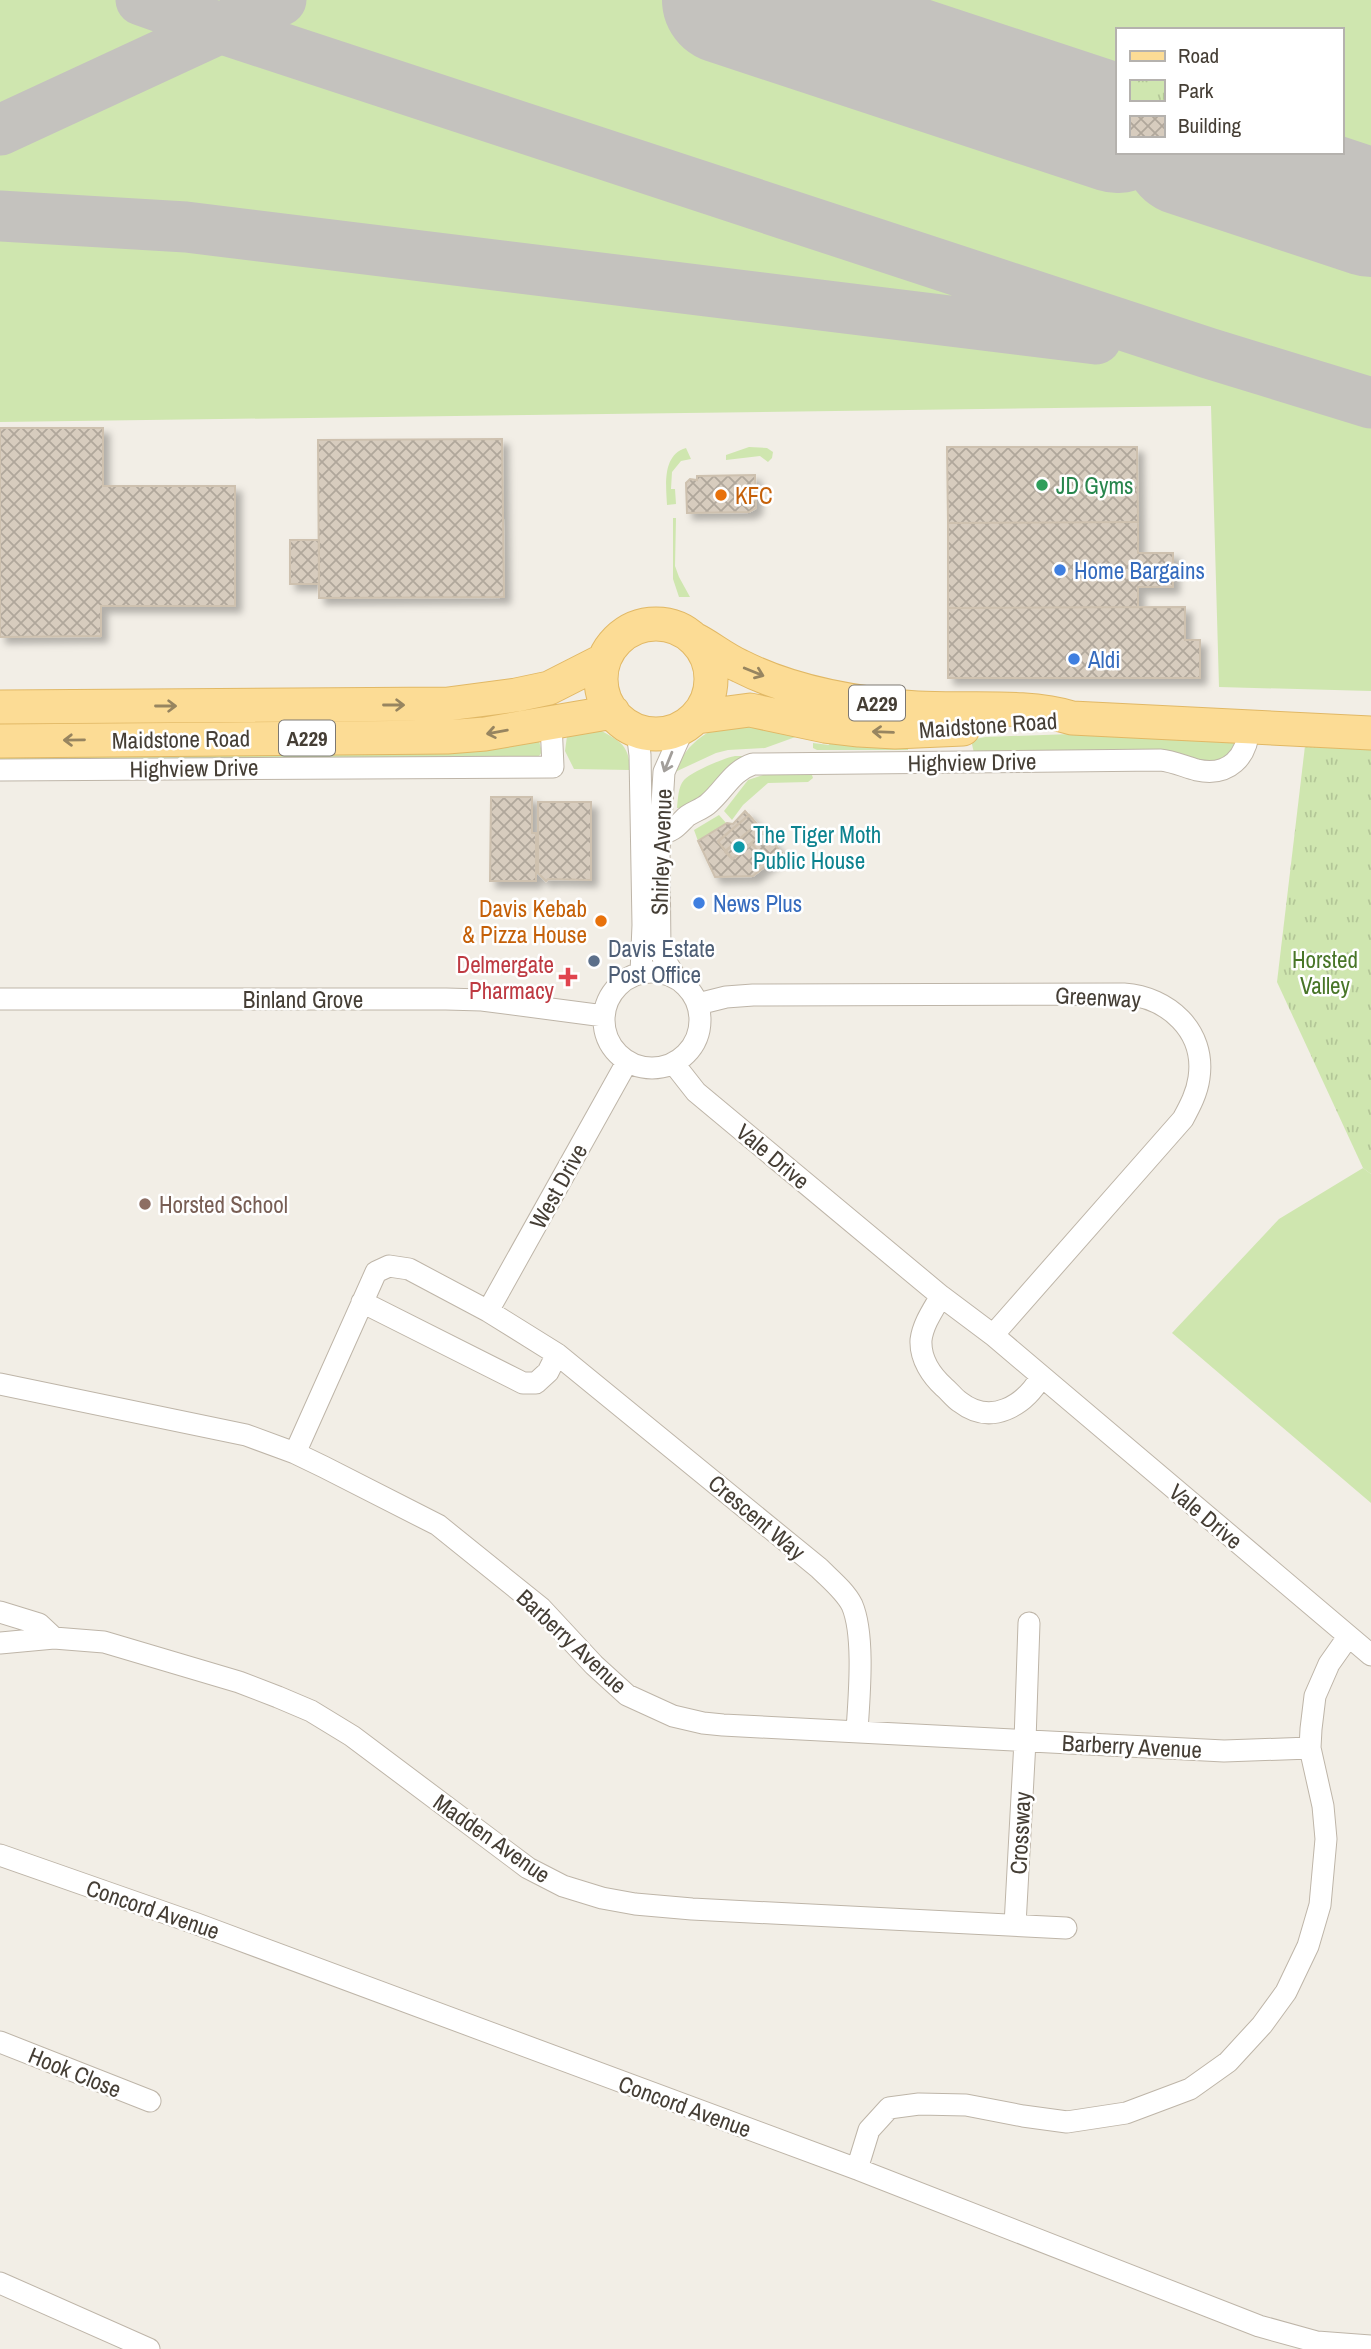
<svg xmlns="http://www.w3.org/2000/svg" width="1371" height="2349" font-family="'Archivo Narrow',sans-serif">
<defs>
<pattern id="park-tufts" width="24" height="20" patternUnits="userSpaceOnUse" patternTransform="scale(1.75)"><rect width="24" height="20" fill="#cfe6af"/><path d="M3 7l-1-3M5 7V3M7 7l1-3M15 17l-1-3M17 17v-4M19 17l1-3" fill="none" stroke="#b3c697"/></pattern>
<pattern id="building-cross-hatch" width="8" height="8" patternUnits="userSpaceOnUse" patternTransform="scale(1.75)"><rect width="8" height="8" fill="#d7ccbe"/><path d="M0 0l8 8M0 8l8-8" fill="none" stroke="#b0a79b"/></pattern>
<filter id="shadow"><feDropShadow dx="6" dy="6" stdDeviation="3.5" flood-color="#0004"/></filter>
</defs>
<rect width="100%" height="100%" fill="#f2eee6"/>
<path fill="#cfe6af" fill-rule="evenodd" d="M 0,0 L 1371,0 L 1371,691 L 1219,687 L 1211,406 L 0,422 ZM 1117,30 L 1341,30 L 1341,152 L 1117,152 Z
M 749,447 L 767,448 L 773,452 L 772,458 L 768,462 L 760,456 L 726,460 L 726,455 Z
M 686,448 L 691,459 L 681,461 L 672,472 L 671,489 L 675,489 L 676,504 L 667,505 C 666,485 662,455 686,448 Z
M 673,518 L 676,518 L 675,566 L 679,577 L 690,597 L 679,597 L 673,579 Z
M 725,723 L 801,735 L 765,748 L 728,750 L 716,753 L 675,772 C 686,745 700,736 725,723 Z
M 600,730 C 621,742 629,745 630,770 L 574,769 L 565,751 L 567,736 Z
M 1071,734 L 1234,743 L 1236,746 L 1224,762 L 974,753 L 971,740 L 985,737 Z
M 831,737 L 908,748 L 908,750 L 817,750 L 813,748 L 813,743 L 829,745 Z
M 539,741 L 542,752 L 539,756 L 527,758 L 0,760 L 0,751 Z
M 735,756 L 774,756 L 734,762 L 725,770 L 708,792 L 681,808 L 677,808 C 678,799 678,787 684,780 C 691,772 724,758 735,756 Z
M 763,775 L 812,775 L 813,778 L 808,782 L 768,783 L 743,805 L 732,820 L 724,811 L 748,780 Z
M 719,815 L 727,824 L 698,841 L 694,830 Z
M 1363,1168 L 1371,1174 L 1371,1503 L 1172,1333 L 1279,1219 Z"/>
<path fill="url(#park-tufts)" d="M 1305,746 L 1371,750 L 1371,1174 L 1363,1168 L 1277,982 Z"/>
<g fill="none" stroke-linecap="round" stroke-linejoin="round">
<path stroke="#c4c2be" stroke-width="51" d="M 141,0 L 220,28 L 1208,353 L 1371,403
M 0,130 L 281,0
M 0,216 L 186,227 L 1096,339"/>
<path stroke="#c4c2be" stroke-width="128" d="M 726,0 L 1117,129
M 1187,152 L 1371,213"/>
</g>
<path fill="url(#building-cross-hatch)" stroke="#cec1af" stroke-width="2" filter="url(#shadow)" d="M 0,428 L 103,428 L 103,486 L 235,486 L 235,606 L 101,606 L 101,636 L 0,637 Z
M 502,439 L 504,597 L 319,598 L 318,440 Z
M 947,447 L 1137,447 L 1138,522 L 948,523 Z
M 755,475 L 756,508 L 749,512 L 687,513 L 686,483 L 690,479 L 697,480 L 697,476 Z
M 1138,522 L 1138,553 L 1173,553 L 1173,587 L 1138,587 L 1138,607 L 948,608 L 948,523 Z
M 290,540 L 319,540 L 319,584 L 290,584 Z
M 1185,607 L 1185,640 L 1200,640 L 1200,678 L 948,678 L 948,608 Z
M 491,797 L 532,797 L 532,833 L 536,833 L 536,881 L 490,881 Z
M 538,802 L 591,802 L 591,880 L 548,879 L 546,881 L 538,873 Z
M 745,811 L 782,853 L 753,876 L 715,877 L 698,841 L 727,823 L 733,824 Z
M 749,815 L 782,853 L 769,864 L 752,844 L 733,859 L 718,842 Z
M 749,815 L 757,824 L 725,851 L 718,841 Z
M 757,824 L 764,832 L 732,859 L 725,852 Z"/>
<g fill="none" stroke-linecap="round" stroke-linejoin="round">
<g stroke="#beb5a8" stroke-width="23">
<path id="minor" d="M 631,728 L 638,739 L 640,755 L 643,925 L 641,973
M 0,770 L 553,767 L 551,723
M 659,834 C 673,832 677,826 686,817 C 692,812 703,809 709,803 C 725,789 732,771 753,764 L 1160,760 C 1173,761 1185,767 1197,770 C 1229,777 1247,757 1249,728
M604 1020a48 48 0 1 1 96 0a48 48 0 1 1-96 0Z
M 676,978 L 660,952 L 659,851 L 664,772 L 685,725
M 0,999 L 446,999 L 482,1000 L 604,1016
M 698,1004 L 726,997 L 753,995 L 1124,994 C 1168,997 1206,1031 1199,1078 C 1197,1093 1190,1106 1183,1119 L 993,1335
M 674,1064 L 696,1092 L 941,1296 L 993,1335 L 1371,1655
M 941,1296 C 933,1310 923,1324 921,1340 C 920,1359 932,1376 944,1387 C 950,1392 954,1398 960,1402 C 991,1426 1024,1406 1041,1377
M 362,1302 L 523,1383 L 536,1383 L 548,1372 L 557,1354
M 488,1311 L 627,1062
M 0,1384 L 246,1435 L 295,1453 L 324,1467 L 438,1525 L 541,1608 L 594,1665 L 627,1695 L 673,1716 L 703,1723 L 723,1725 L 1224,1751 L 1310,1748
M 295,1453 L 376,1272 L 389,1266 L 409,1269 L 488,1311 L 557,1354 L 819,1568 C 830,1579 845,1591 852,1605 C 865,1635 859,1698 857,1731
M 0,1612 L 39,1624 L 54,1638 L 104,1642 L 239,1682 L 278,1697 L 311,1711 L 352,1736 L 528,1868 L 563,1886 L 602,1898 L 635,1904 L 692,1909 L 1066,1928
M 0,1643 L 54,1638
M 0,1855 L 197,1924 L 857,2169 L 1259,2326 L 1317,2342 L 1371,2346
M 1015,1925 L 1025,1741 L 1029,1623
M 0,2042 L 150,2101
M 857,2169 L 869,2130 L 889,2108 L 919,2104 L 966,2105 L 1023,2116 L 1067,2122 L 1126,2113 L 1190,2089 L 1228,2062 L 1262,2025 L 1286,1992 L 1308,1946 L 1320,1905 L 1326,1839 L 1323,1806 L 1310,1748 L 1311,1729 L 1315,1696 L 1329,1664 L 1348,1637
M 0,2283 L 149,2349"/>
</g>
<g stroke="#e1b865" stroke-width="35">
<path id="primary" d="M601 679a55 55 0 1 1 110 0a55 55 0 1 1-110 0Z
M 694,639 C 710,647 724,659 740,666 C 793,693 859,704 917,708 C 966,711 1027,704 1072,718 L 1371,733
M 0,707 L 448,704 L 516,695 L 549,688 L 604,660
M 697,717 L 750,710 L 825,726 L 859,730 L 895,732 L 963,729
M 0,741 L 447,737 L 485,734 L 613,712"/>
</g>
<use href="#minor" stroke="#fff" stroke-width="21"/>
<use href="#primary" stroke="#fcdc95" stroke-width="33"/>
</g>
<defs><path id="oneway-shaft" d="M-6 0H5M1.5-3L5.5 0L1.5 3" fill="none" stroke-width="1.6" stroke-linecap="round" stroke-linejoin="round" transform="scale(1.75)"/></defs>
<g stroke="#978560">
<use href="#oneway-shaft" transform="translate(754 672) rotate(22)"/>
<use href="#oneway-shaft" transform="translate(394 705)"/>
<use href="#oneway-shaft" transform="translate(166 706)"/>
<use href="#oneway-shaft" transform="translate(497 732) rotate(170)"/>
<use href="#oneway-shaft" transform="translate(883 732) rotate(-178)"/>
<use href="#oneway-shaft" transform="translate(74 740) rotate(179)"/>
</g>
<use stroke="#a29e9a" href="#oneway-shaft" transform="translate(668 762) rotate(112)"/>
<circle fill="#2e9e5b" stroke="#fff" stroke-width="2.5" cx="1042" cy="485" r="7"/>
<g fill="#e8710a" stroke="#fff" stroke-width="2.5">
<circle cx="721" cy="495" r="7"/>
<circle cx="601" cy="921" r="7"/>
</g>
<g fill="#3f7fe0" stroke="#fff" stroke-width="2.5">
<circle cx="1060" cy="570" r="7"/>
<circle cx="1074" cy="659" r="7"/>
<circle cx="699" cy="903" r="7"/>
</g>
<circle fill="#0f9aa8" stroke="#fff" stroke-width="2.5" cx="739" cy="847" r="7"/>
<circle fill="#5c6f8a" stroke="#fff" stroke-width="2.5" cx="594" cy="961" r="7"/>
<path fill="#e0444e" stroke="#fff" stroke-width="2.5" d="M564.5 966.5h7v7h7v7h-7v7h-7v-7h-7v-7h7z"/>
<circle fill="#8d6e63" stroke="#fff" stroke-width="2.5" cx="145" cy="1204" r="7"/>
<g text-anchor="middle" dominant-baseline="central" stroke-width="5" stroke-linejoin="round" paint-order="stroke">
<g fill="#fff" stroke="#7d7872" stroke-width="2">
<rect x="849" y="685.5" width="56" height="35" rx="5"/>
<rect x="279" y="720.5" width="56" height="35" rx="5"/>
</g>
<g font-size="21" font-weight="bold" fill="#453e35">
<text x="877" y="703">A229</text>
<text x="307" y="738">A229</text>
</g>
<g font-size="23" fill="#27864d" stroke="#fff" text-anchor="start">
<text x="1056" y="485">JD Gyms</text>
</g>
<g font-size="23" fill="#c56008" stroke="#fff" text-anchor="start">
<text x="735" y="495">KFC</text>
<text x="587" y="908" text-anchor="end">Davis Kebab<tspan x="587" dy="26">&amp; Pizza House</tspan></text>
</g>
<g font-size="23" fill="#366cbe" stroke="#fff" text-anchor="start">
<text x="1074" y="570">Home Bargains</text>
<text x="1088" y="659">Aldi</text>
<text x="713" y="903">News Plus</text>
</g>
<g font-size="23" fill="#453e35" stroke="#fff">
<text transform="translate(988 725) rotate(-4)">Maidstone Road</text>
<text transform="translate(181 739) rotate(-1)">Maidstone Road</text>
<text transform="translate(972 762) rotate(-1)">Highview Drive</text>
<text transform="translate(194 768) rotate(-1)">Highview Drive</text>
<text transform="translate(661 852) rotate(-88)">Shirley Avenue</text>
<text transform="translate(1098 997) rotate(3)">Greenway</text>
<text x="303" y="999">Binland Grove</text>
<text transform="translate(773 1156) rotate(40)">Vale Drive</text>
<text transform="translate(558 1186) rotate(-61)">West Drive</text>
<text transform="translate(1206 1516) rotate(40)">Vale Drive</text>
<text transform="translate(757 1517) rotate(40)">Crescent Way</text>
<text transform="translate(572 1641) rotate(43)">Barberry Avenue</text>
<text transform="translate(1132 1746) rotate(3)">Barberry Avenue</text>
<text transform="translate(1020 1833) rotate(-87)">Crossway</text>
<text transform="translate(492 1838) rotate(35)">Madden Avenue</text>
<text transform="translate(153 1909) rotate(19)">Concord Avenue</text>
<text transform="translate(75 2072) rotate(22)">Hook Close</text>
<text transform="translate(685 2106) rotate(20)">Concord Avenue</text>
</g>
<g font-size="23" fill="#0d838f" stroke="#fff" text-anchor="start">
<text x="753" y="834">The Tiger Moth<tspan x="753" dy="26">Public House</tspan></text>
</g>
<g font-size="23" fill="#4e5e75" stroke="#fff" text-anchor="start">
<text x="608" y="948">Davis Estate<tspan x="608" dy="26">Post Office</tspan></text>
</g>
<g font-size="23" fill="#497629" stroke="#fff">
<text x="1325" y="959">Horsted<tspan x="1325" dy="26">Valley</tspan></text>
</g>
<g font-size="23" fill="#be3a42" stroke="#fff" text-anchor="end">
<text x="554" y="964">Delmergate<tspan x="554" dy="26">Pharmacy</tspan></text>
</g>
<g font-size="23" fill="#785e54" stroke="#fff" text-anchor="start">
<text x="159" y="1204">Horsted School</text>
</g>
</g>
<rect x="1116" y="28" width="228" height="126" fill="#ffffff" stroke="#b5b2ae" stroke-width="2"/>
<rect x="1130" y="51" width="35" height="10" fill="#fcdc95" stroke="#b5b2ae" stroke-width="2"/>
<text x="1178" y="63" font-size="21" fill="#453e35">Road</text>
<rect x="1130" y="80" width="35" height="21" fill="url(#park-tufts)" stroke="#b5b2ae" stroke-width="2"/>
<text x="1178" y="98" font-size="21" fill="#453e35">Park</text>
<rect x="1130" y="116" width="35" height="21" fill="url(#building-cross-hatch)" stroke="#b5b2ae" stroke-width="2"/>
<text x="1178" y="133" font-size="21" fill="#453e35">Building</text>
</svg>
